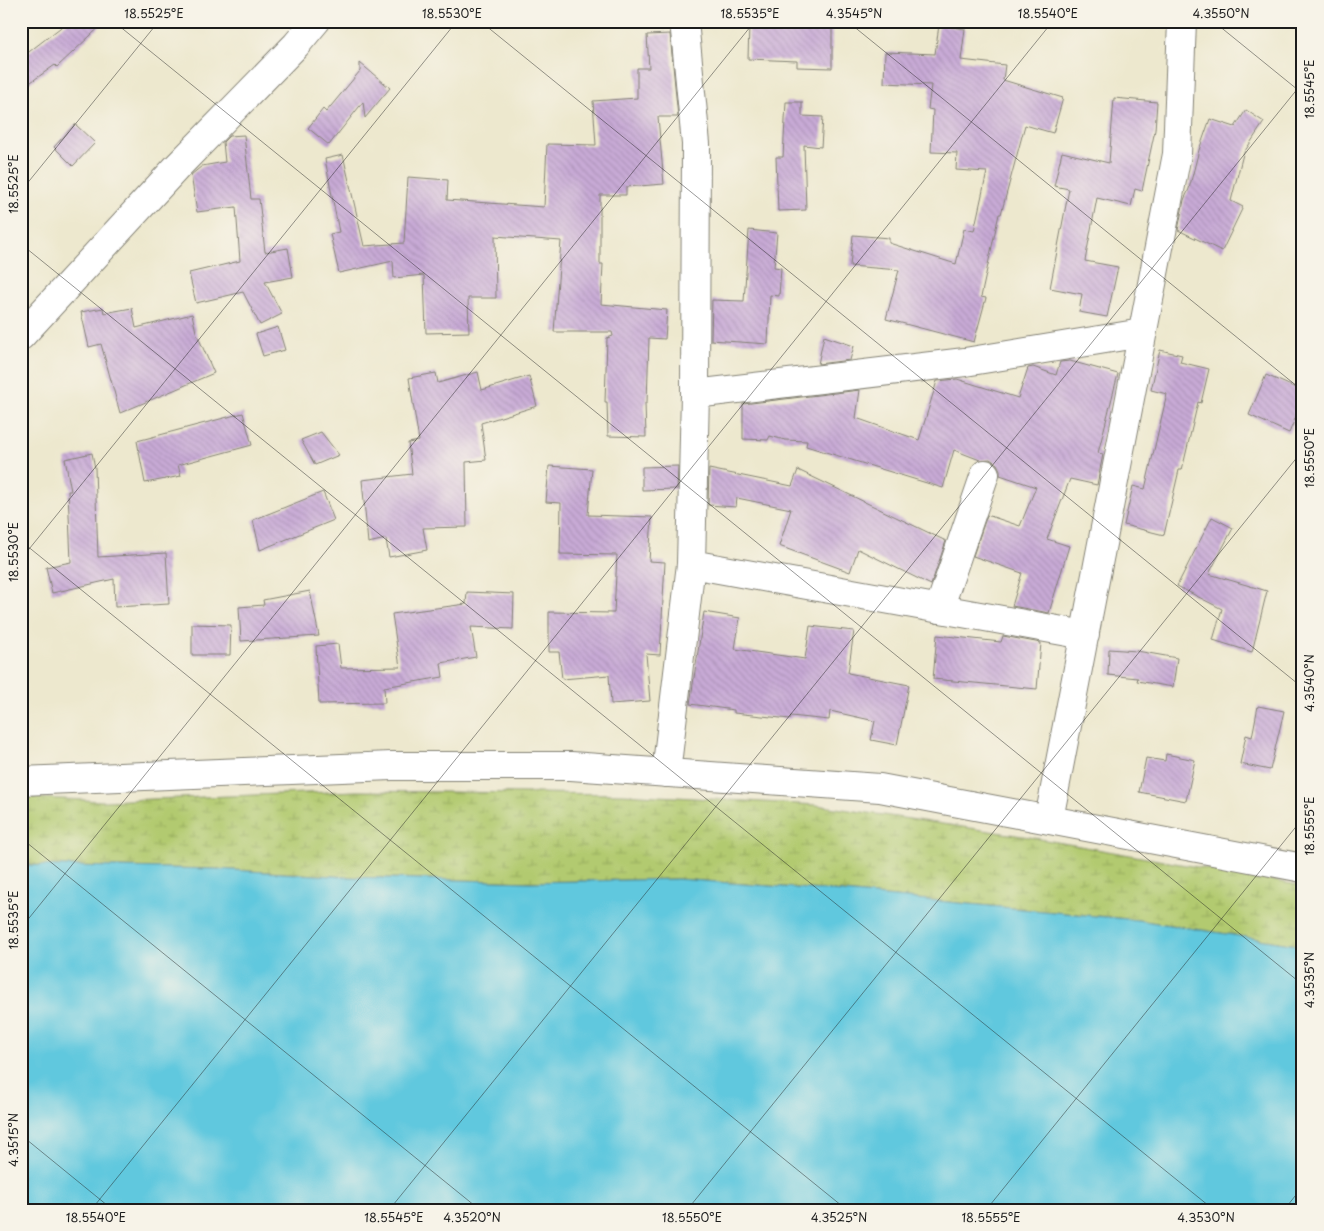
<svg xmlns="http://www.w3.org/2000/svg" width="1324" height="1231" font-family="'Playpen Sans',sans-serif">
<defs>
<pattern id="wetland-marsh" width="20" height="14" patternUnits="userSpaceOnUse" patternTransform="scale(1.25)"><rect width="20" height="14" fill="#b2ca6f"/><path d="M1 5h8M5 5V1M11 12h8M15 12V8" fill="none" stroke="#98ad60"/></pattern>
<pattern id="building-back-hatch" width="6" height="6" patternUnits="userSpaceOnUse" patternTransform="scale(1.25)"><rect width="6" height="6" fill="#c8aad6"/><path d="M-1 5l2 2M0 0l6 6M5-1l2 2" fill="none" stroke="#ab92b7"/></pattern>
</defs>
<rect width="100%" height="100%" fill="#f7f3e8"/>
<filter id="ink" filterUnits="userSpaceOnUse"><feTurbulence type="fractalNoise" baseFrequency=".02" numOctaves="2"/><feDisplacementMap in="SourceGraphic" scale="10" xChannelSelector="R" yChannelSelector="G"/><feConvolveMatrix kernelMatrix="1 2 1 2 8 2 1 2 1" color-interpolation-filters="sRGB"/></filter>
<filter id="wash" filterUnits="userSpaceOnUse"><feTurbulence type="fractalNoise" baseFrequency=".0096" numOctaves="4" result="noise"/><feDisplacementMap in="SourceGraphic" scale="20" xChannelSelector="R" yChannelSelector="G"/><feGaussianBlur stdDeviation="1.12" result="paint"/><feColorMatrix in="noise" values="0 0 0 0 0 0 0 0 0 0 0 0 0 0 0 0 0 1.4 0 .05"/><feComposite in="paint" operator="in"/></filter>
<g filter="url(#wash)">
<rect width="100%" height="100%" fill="#ede8ce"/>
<path fill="url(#wetland-marsh)" stroke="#677346" d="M 356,791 L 623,794 L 816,805 L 1029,837 L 1303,886 L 1303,946 L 1138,920 L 822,890 L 678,879 L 530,882 L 350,877 L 215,869 L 21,865 L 21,797 L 103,801 Z"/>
<path fill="#61c8de" stroke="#3e727d" d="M 21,865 L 215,869 L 350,877 L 530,882 L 678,879 L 822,890 L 1138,920 L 1303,946 L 1303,1210 L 21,1210 Z"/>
<g id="blocks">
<path fill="url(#building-back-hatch)" d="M 69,21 L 106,21 L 57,67 L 55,65 L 21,89 L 21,58 Z
M 749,24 L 781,24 L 781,27 L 832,28 L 832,68 L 797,67 L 797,61 L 748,59 Z
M 939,25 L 965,29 L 961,60 L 1005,65 L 1003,80 L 1063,98 L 1053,133 L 1025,125 L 1001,214 L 999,214 L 981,297 L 986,298 L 974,342 L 886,319 L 899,270 L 850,266 L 853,235 L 889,238 L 889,243 L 956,264 L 964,229 L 974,231 L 987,172 L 956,170 L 957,153 L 931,152 L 933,110 L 928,109 L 931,85 L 884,83 L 885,52 L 935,54 Z
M 670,34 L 678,117 L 658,117 L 664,184 L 626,187 L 626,195 L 600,195 L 600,264 L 603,264 L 601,304 L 667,310 L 665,339 L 649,338 L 647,403 L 645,403 L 646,437 L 608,436 L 607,402 L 605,402 L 607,338 L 613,336 L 612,332 L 554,332 L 561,241 L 495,236 L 496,298 L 468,298 L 469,332 L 426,333 L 424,275 L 394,278 L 393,261 L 339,273 L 330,234 L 339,232 L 325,159 L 343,155 L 364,246 L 404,243 L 408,177 L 448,180 L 447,200 L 544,207 L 547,144 L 596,145 L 593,101 L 637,98 L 637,68 L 649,68 L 647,35 Z
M 360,63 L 390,88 L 365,118 L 363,102 L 329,145 L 308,128 L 323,109 L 326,112 L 360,71 Z
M 1114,98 L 1157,102 L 1155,130 L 1142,191 L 1135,189 L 1131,206 L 1097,198 L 1085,261 L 1118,267 L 1107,317 L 1079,312 L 1082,294 L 1050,288 L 1069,189 L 1054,186 L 1062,152 L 1109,163 Z
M 786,102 L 802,102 L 802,116 L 823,117 L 821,147 L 804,145 L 806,210 L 778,211 L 776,157 L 783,157 Z
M 1246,110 L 1264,122 L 1243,154 L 1231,201 L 1243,207 L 1222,251 L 1178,230 L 1184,200 L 1189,189 L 1199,150 L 1210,119 L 1235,127 Z
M 75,124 L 95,143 L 73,166 L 54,147 Z
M 244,135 L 251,199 L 259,199 L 265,252 L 288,248 L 293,277 L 265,282 L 282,314 L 260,325 L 243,292 L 196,303 L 189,273 L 240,261 L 236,207 L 197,212 L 191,175 L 202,166 L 225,162 L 223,142 L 229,136 Z
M 749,230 L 777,233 L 774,267 L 781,268 L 779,296 L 770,295 L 768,344 L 711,340 L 712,300 L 744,301 Z
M 103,308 L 104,313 L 132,308 L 136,328 L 192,314 L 196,332 L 214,373 L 120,413 L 101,344 L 89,347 L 81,312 Z
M 278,327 L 285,350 L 263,356 L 256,334 Z
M 824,336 L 854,346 L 850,360 L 818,364 Z
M 1160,350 L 1182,355 L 1180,362 L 1209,369 L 1201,403 L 1198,402 L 1182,470 L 1179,470 L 1164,535 L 1124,525 L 1133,486 L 1145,489 L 1167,394 L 1151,390 Z
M 1070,361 L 1118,374 L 1098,453 L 1103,454 L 1097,485 L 1070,479 L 1047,539 L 1069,546 L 1049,613 L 1012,606 L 1022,573 L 973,556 L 987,515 L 1020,526 L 1036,487 L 1000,475 L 1000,470 L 997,464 L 990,459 L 980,460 L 954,450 L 943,488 L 806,446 L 807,441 L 785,440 L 770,436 L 768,440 L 743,439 L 743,404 L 860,390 L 856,418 L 919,440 L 937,381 L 957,379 L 1018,398 L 1028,368 L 1033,367 L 1056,375 L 1060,362 Z
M 478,372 L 482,390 L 529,376 L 537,406 L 481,423 L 486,460 L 466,462 L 467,527 L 423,528 L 427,550 L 389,557 L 386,539 L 368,543 L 362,480 L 412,474 L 408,443 L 419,441 L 409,378 L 436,373 L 438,383 Z
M 1266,375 L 1303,391 L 1303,400 L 1289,433 L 1249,415 Z
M 243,413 L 252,445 L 178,465 L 181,476 L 145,483 L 137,441 Z
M 321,432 L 339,455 L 315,465 L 301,440 Z
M 92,453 L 95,468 L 98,557 L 166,553 L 169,604 L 115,607 L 114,579 L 52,593 L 46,567 L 71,562 L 68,491 L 71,491 L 65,459 Z
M 549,466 L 592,469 L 588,515 L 652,517 L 649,561 L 665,562 L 660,655 L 646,654 L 650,701 L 611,704 L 609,675 L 562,679 L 559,652 L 549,652 L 549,612 L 614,613 L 617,555 L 560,554 L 561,503 L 546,502 Z
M 678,466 L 677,489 L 642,490 L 642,467 Z
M 709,469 L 792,486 L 798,470 L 946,541 L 931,585 L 858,549 L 850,572 L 779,546 L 791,509 L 737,498 L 736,507 L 708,505 Z
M 323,492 L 334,520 L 260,550 L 253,520 Z
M 1212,517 L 1233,528 L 1209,574 L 1267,591 L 1252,652 L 1213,640 L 1222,609 L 1177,586 Z
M 310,591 L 319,636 L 241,641 L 239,607 L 264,605 L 263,600 Z
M 467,592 L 514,594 L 513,629 L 471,627 L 476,657 L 441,663 L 443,677 L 384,687 L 385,703 L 319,704 L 316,646 L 338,644 L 341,668 L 400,667 L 392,614 L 466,604 Z
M 704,612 L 740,618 L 735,649 L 805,659 L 810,626 L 854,631 L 848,673 L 909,685 L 897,745 L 871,740 L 875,721 L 830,711 L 829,720 L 791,716 L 790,719 L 734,713 L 734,710 L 690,704 Z
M 192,624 L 231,625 L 230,655 L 192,655 Z
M 937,635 L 1001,642 L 1003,636 L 1041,643 L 1037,689 L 933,679 Z
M 1109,649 L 1137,651 L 1177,658 L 1173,687 L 1137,681 L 1138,678 L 1108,675 Z
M 1258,706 L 1284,711 L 1270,770 L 1240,764 L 1246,735 L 1252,737 Z
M 1166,754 L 1195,760 L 1186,801 L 1139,792 L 1146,758 L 1165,761 Z"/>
</g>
</g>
<g filter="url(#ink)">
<use href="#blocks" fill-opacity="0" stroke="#848275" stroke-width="1"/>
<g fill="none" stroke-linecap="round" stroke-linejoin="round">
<g stroke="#848275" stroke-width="30">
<path id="minor" d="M 21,336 L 178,166 L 296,45 L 316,21
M 695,394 L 965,362 L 1142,333
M 691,564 L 1085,635
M 939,609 L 985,474
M 666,773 L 691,564 L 695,394 L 696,144 L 684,21
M 21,781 L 392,766 L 571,766 L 880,788 L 1303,868
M 1049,819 L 1177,154 L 1182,21"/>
</g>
<use href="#minor" stroke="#fff" stroke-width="28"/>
</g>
</g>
<path fill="none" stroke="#1c1c1c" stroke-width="1" stroke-opacity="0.45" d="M 113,21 L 1303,985M 480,21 L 1303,688M 847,21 L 1303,391M 1213,21 L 1303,94M 21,191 L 159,21M 21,244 L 1214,1210M 21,541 L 847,1210M 21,559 L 457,21M 21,838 L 480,1210M 21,928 L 755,21M 21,1135 L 113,1210M 91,1210 L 1053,21M 389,1210 L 1303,82M 687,1210 L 1303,450M 986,1210 L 1303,818M 1284,1210 L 1303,1186"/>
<rect width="1324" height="1231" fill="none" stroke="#f7f3e8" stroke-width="55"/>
<rect x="28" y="28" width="1268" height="1176" fill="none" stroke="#1c1c1c" stroke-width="2"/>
<g font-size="12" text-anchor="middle" fill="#1c1c1c">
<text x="154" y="18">18.5525°E</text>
<text x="452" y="18">18.5530°E</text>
<text x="750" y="18">18.5535°E</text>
<text x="854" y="18">4.3545°N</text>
<text x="1048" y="18">18.5540°E</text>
<text x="1221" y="18">4.3550°N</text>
<text transform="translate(1310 89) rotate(-90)" y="4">18.5545°E</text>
<text transform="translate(14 184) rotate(-90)" y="4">18.5525°E</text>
<text transform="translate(1310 458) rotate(-90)" y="4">18.5550°E</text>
<text transform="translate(14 552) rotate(-90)" y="4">18.5530°E</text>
<text transform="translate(1310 683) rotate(-90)" y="4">4.3540°N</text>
<text transform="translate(1310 826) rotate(-90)" y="4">18.5555°E</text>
<text transform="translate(14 920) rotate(-90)" y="4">18.5535°E</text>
<text transform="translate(1310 980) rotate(-90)" y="4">4.3535°N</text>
<text transform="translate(14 1140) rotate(-90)" y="4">4.3515°N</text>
<text x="96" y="1222">18.5540°E</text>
<text x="394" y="1222">18.5545°E</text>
<text x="472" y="1222">4.3520°N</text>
<text x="692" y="1222">18.5550°E</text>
<text x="839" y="1222">4.3525°N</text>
<text x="991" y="1222">18.5555°E</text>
<text x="1206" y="1222">4.3530°N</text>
</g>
</svg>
